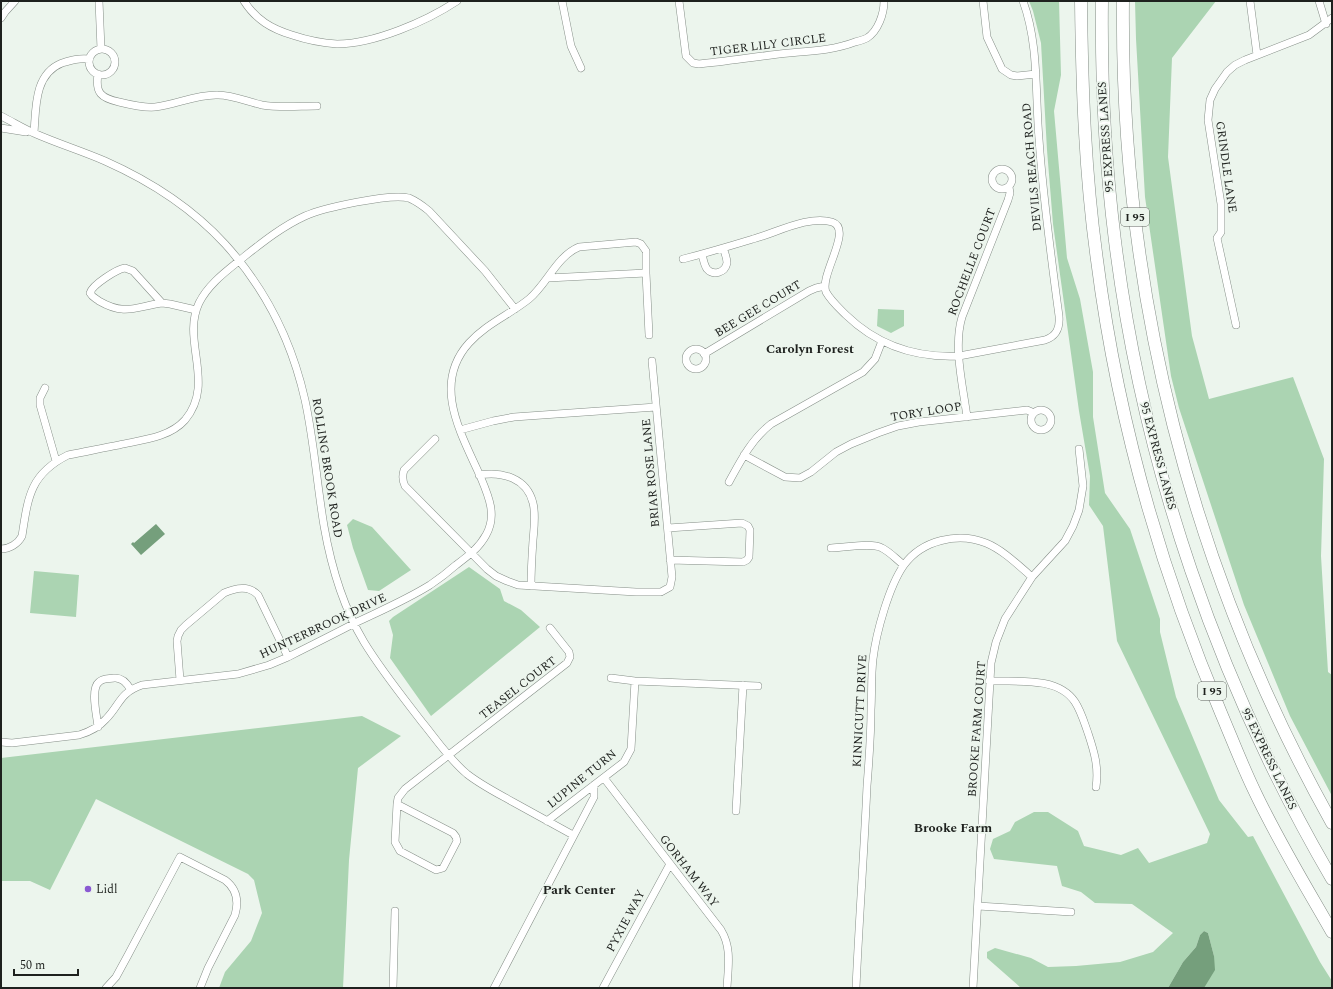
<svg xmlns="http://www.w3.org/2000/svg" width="1333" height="989" font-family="Spectral,serif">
<rect width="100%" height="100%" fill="#ecf5ed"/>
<path fill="#abd4b2" d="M 1029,1 L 1059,1 L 1061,75 L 1054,111 L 1067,258 L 1080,299 L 1093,372 L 1093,417 L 1105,493 L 1130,529 L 1160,619 L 1160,632 L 1176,697 L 1219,800 L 1248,837 L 1253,836 L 1320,962 L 1332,981 L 1332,988 L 1204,988 L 1214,956 L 1208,933 L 1204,931 L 1200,935 L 1196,947 L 1183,962 L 1168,988 L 1021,988 L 987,958 L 987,952 L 995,948 L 1031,958 L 1048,967 L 1076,966 L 1120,962 L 1153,952 L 1173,933 L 1132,904 L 1095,903 L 1081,892 L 1062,886 L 1057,866 L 994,859 L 990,849 L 993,839 L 1010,831 L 1015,822 L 1034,812 L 1048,812 L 1078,831 L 1084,846 L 1121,855 L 1138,848 L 1149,863 L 1207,843 L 1210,834 L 1117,641 L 1103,526 L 1089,505 L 1090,476 L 1079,411 L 1053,224 L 1047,150 L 1041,43 L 1033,11 Z
M 1135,1 L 1216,1 L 1172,58 L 1168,157 L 1192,336 L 1209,399 L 1293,377 L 1324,459 L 1321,556 L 1328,672 L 1332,675 L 1332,796 L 1290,716 L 1244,605 L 1179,408 L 1171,376 L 1145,197 L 1136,39 Z
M 878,309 L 904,310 L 904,326 L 891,333 L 877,326 Z
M 353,519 L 372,527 L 411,570 L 379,591 L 368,590 L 353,548 L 347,525 Z
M 469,567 L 500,589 L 504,601 L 521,610 L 540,627 L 431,716 L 390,658 L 393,635 L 389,621 L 393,617 Z
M 34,571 L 79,575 L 76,617 L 30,613 Z
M 362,716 L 401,736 L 358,768 L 349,860 L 343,988 L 219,988 L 225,972 L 251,941 L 262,913 L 254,880 L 248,874 L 96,799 L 50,890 L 30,881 L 1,881 L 1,758 Z"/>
<path fill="#759f7c" d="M 156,524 L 165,534 L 141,555 L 131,544 L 133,542 L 134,543 Z
M 1204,931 L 1208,933 L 1214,956 L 1215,970 L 1204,988 L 1168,988 L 1183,962 L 1196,947 L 1200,935 Z"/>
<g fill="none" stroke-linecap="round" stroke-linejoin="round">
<g stroke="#858e87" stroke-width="8">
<path id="street" d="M 99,1 L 101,49
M 244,1 C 256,20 272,29 292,35 C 307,40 322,43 337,44 C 374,44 427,21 457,1
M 562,1 L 571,46 L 581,68
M 679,1 L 686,56 L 693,63 L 699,64 C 729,61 759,56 789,53 C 812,51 834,50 855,42 C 859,41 863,40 867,38 C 878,31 884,14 884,1
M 983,1 L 987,37 L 1002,69 L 1011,75 L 1017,76 L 1036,74
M 1250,1 L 1257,55
M 1319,1 L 1326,24
M 1,18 L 5,12 L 15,1
M89 62a13 13 0 1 1 26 0a13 13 0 1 1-26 0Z
M 98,74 C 95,93 101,98 119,102 C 131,105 143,108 155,107 C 176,105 196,94 218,95 C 233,95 248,102 262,105 C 280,108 299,106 317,106
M 1,116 C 13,122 24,129 36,134 C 59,144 82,151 105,161 C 150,181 192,208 225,244 C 265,288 292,342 305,400 C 314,441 317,485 324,526 C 331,566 343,607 364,642 C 381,670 402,696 422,722 C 436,739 449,759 467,774 C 481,785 497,793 513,802 C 533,813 553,824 573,835
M 1,128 L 26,132
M 34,133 C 36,108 34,74 62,63 C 72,60 79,58 89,59
M992 179a10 10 0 1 1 20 0a10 10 0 1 1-20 0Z
M 702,254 C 703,258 704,265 707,269 C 713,276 725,273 727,263 C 727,258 725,253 723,248
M 683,259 C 706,253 730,246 753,239 C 776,233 808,215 832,222 C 854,229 819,275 826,292 C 831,301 839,308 846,315 C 877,345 916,358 959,356 L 1045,340 C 1057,336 1060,328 1059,316 C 1051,257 1043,198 1039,139 C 1035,92 1039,45 1023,1
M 125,268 L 133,271 L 162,303 C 135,307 125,316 99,301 C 95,298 92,297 90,293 C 92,285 117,269 125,268 Z
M 548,278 L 646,273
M 162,303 L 170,304 L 196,310
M 1236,325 L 1217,238 L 1221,232 L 1221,204 L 1208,120 L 1210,100 L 1215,89 L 1227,72 L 1235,65 L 1245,60 L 1309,35 L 1332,18
M686 359a10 10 0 1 1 20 0a10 10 0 1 1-20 0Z
M 704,354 L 809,291 L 816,288 L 825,286
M 45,388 L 40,398 L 40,405 L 56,461
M1031 420a10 10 0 1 1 20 0a10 10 0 1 1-20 0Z
M 967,417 C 963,386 953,347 962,317 L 1008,200 L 1010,193 L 1009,187
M 460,430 L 493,421 L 514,417 L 656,407
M 435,439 L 404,470 C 402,476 402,480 405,486 L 487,569 L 496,576 L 507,581 L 518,585 L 636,592 L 661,592 L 670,587 L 672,577 L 652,361
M 744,455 L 785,477 L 800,478 L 811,472 L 836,452 L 851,444 L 878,433 L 898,426 L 919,422 L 1027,410 L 1034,413
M 479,475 C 502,471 527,478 533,503 C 536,515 534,528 533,540 C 532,555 531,570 531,586
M 729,482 C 741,460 751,440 771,424 L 863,372 L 875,359 L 882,341
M 668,528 L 742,523 L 748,526 L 750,530 L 749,557 L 747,560 L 743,562 L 670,560
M 831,548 C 844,548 871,542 882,548 C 890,552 897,560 904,565
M 1,549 C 9,549 18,544 22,536 C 28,497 30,474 68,455 C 85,452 102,448 119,445 C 141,440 169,438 185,420 C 216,383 181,341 199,303 C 209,283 228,270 245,256 C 264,241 283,226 305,216 C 323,208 390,193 409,198 C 416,201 423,206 429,211 L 485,271 L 515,309
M 611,678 L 635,681 L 758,686
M 180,680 L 177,641 L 178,636 L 181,630 L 186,625 L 224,593 C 236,588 248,585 258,595 L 288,657
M 989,681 C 1016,682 1058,676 1075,702 C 1081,711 1084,722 1088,733 C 1094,751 1099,767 1096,787
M 98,727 C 97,716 90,689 99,682 C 103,678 109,679 114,678 C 122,677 127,683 131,690
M 1,742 L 12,743 L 79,735 C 89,732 99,727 106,719 C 120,705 119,693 142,685 L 238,674 L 269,665 L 288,657 C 310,646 332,635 355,623 C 380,611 406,600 430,585 C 439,579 448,572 456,565 C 468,556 479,548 486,535 C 497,516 489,497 481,478 C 462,435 431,385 469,343 C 486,324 509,315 529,299 C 547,284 557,256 579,247 L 636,242 L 641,244 L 646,251 L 646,273 L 649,335
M 604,778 L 721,930 C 732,948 728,967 727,988
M 397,804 L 398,798 L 405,789 L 567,663 L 570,657 L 569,652 L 550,628
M 397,804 L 453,833 L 456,837 L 457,841 L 443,868 L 436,870 L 400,851 L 395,842 Z
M 736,811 L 743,685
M 547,821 L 624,762 L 631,749 L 635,681
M 978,906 L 1071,912
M 106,988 L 116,977 L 128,955 L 180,857 L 225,880 C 237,889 239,901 235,915 L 208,968 L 200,988
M 393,988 L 395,911
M 494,988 L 594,797 L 594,785
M 603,988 L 670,864
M 856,988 C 859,921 864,853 867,786 C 869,761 871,736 871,710 C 872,693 871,676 873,659 C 876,633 889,586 904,565 C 922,540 958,532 986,543 C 1003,550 1018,565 1032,577
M 973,988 L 991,663 L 996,642 L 1005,619 L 1032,577 L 1065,541 L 1073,526 L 1079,510 L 1083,486 L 1079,449"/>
</g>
<g stroke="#858e87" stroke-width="13">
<path id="highway" d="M 1081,1 C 1082,88 1085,174 1097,260 C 1117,416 1160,569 1221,713 C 1232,739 1242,765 1254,790 C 1277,839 1305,885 1332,932
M 1102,1 C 1101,81 1105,161 1115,241 C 1143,465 1218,684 1332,879
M 1123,1 C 1120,289 1191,572 1332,823"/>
</g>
<use href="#street" stroke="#fff" stroke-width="7"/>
<use href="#highway" stroke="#fff" stroke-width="12"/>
</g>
<circle fill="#8a59d2" stroke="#ecf5ed" stroke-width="1.5" cx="88" cy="889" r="4"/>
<g text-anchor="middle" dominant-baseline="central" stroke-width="3.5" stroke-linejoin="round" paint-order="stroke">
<g fill="#ecf5ed" stroke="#5c615c" stroke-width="1">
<rect x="1121" y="208" width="28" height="18" rx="3"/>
<rect x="1198" y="682" width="28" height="18" rx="3"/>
</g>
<g font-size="11" font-weight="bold" fill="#1e211e">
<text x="1135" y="217">I 95</text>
<text x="1212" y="691">I 95</text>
</g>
<g font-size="12" fill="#1e211e" stroke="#ecf5ed">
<text transform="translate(768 45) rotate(-7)">TIGER LILY CIRCLE</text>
<text transform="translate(1106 137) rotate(-94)">95 EXPRESS LANES</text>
<text transform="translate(1032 167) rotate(-95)">DEVILS REACH ROAD</text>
<text transform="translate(1226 167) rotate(82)">GRINDLE LANE</text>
<text transform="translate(972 262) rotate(-69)">ROCHELLE COURT</text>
<text transform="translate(758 309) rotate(-31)">BEE GEE COURT</text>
<text transform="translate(926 412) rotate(-9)">TORY LOOP</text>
<text transform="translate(1158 456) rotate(75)">95 EXPRESS LANES</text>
<text transform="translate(327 468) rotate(81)">ROLLING BROOK ROAD</text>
<text transform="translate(651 473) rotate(-95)">BRIAR ROSE LANE</text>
<text transform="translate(323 626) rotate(-25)">HUNTERBROOK DRIVE</text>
<text transform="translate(518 688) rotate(-38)">TEASEL COURT</text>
<text transform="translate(860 711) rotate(-87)">KINNICUTT DRIVE</text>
<text transform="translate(977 729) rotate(-86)">BROOKE FARM COURT</text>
<text transform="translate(1269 759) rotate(64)">95 EXPRESS LANES</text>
<text transform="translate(582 779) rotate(-39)">LUPINE TURN</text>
<text transform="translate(689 871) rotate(52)">GORHAM WAY</text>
<text transform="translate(626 921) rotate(-62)">PYXIE WAY</text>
</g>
<g font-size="12" fill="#1e211e" stroke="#ecf5ed" text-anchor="start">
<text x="96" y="889">Lidl</text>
</g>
<g font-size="13" font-weight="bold" fill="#1e211e" stroke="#ecf5ed">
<text x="810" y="349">Carolyn Forest</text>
<text x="953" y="828">Brooke Farm</text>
<text x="579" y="890">Park Center</text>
</g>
</g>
<rect width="1333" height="989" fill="none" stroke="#1e211e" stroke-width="4"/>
<path d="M14 969v6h64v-6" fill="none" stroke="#1e211e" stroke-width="2"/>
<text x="20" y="969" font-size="12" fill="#1e211e" stroke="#ecf5ed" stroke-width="3" paint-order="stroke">50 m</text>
</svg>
